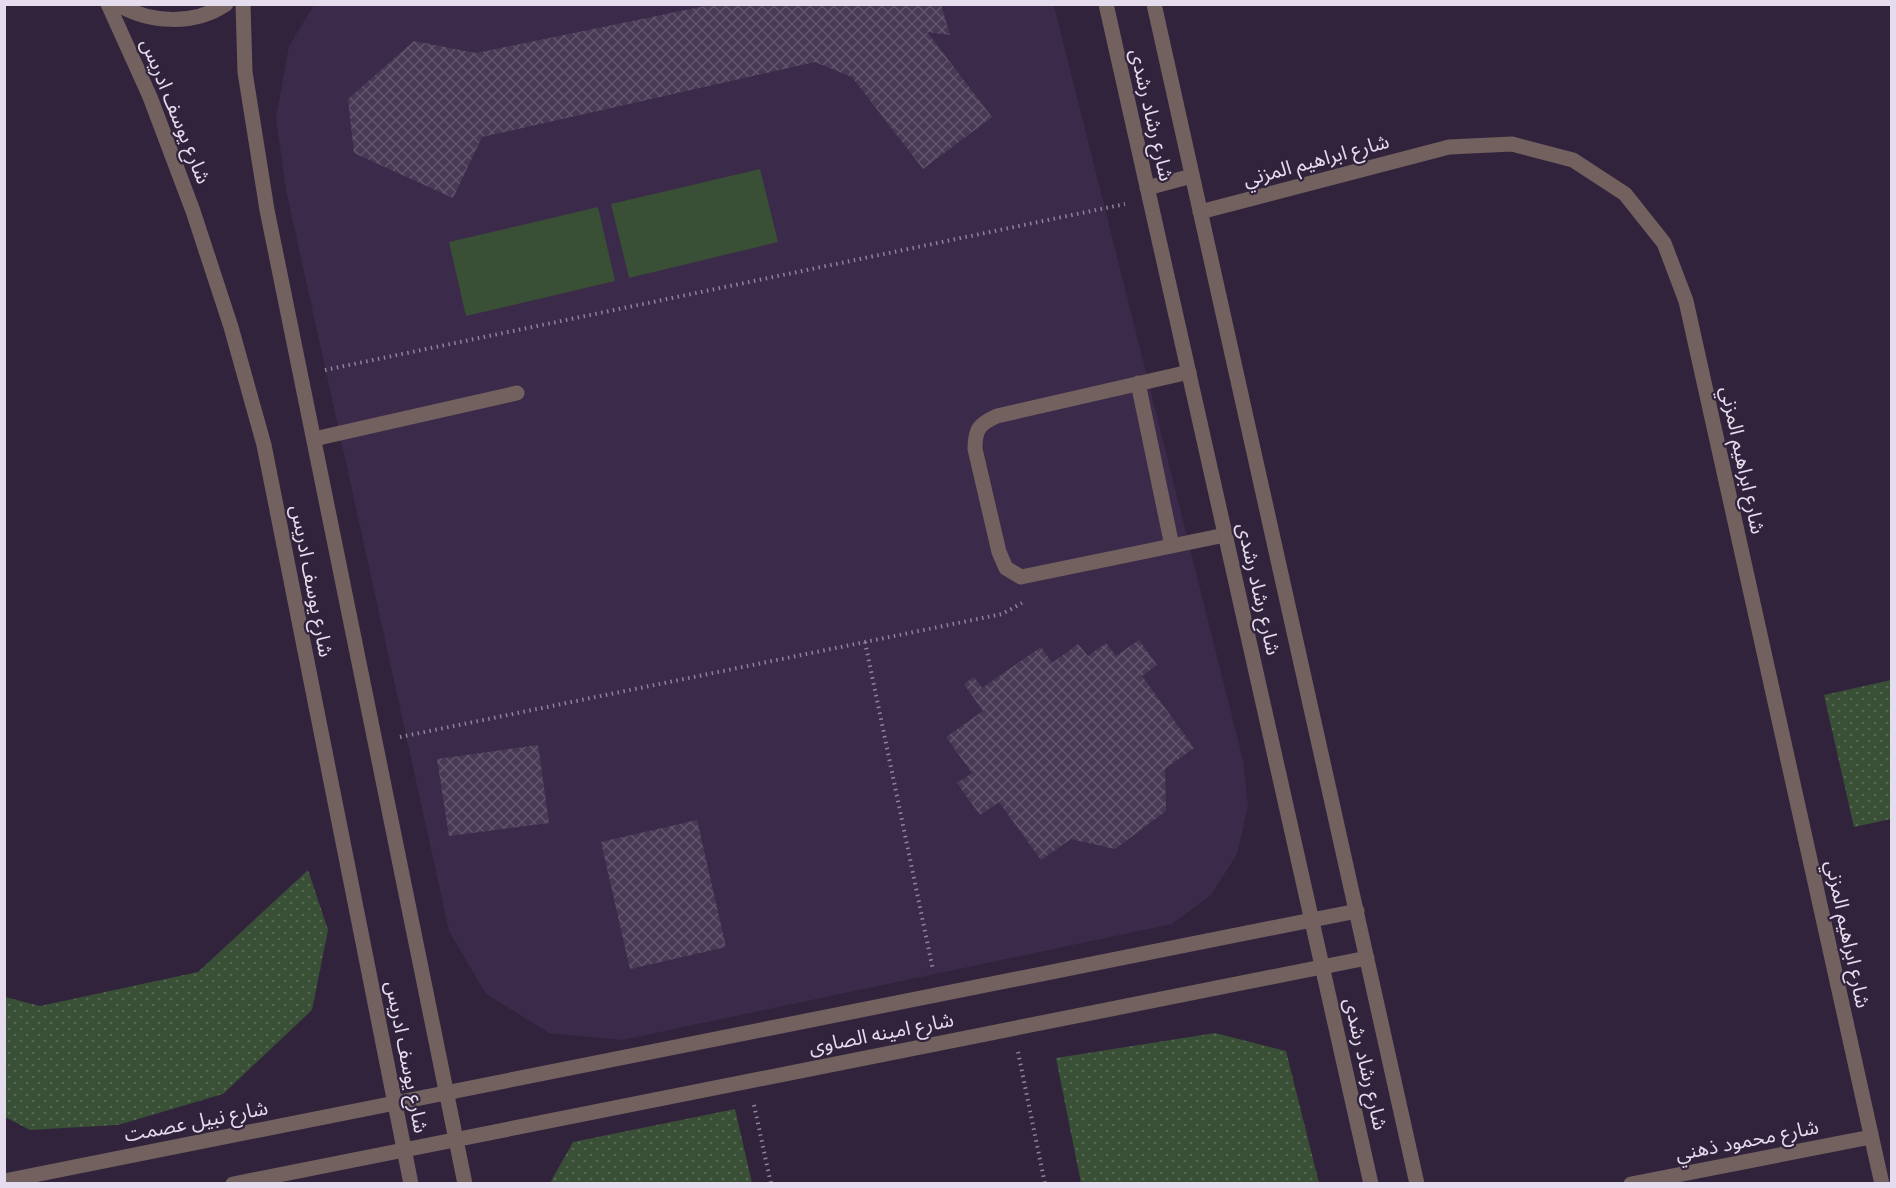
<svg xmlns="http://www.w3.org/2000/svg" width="1896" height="1188" font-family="Roboto,'Noto Sans Arabic',sans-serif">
<defs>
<pattern id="grass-dots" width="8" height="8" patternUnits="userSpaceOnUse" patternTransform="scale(1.5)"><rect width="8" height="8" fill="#394f36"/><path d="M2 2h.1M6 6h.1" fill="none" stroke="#566853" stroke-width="1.8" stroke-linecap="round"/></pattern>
<pattern id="building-cross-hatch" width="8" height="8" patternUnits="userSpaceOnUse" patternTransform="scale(1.5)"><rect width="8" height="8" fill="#483954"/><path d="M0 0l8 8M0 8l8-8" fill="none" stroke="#62556d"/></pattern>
</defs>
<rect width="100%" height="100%" fill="#31233c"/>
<path fill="#3c2a4a" d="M 314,5 L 1054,5 L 1243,760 L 1248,807 L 1237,854 L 1211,895 L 1172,924 L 622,1040 L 549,1033 L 486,994 L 449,931 L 286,190 L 276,118 L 289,46 Z"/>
<path fill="url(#grass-dots)" d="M 1891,680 L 1891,819 L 1854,827 L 1824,695 Z
M 308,870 L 328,930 L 312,1010 L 223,1094 L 118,1125 L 30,1130 L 5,1117 L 5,997 L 40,1006 L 198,972 Z
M 1215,1033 L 1286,1051 L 1319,1183 L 1081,1183 L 1056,1058 Z
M 735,1109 L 752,1183 L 550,1183 L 573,1142 Z"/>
<path fill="#394f36" d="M 760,169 L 778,242 L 629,278 L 611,204 Z
M 598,207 L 615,281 L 466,316 L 449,242 Z"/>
<path fill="url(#building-cross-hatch)" d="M 715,4 L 941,4 L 950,35 L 927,32 L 992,117 L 923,169 L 852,77 L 815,62 L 482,137 L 453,198 L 354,153 L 348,99 L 414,41 L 476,53 Z
M 1139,640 L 1157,665 L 1142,676 L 1194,748 L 1165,769 L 1166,811 L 1115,849 L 1071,839 L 1041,860 L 999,802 L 980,815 L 957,783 L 972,773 L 946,737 L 983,711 L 964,684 L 974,677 L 982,688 L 1041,647 L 1052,663 L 1078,644 L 1088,656 L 1106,643 L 1116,656 Z
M 538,745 L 549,823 L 449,836 L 437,759 Z
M 697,820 L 726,947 L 630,969 L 601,842 Z"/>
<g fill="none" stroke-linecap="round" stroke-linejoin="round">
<path stroke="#8f8398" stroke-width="4" stroke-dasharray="1.5 4.5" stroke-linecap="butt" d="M 325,370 L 1125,204
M 865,642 L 933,970
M 400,737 L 1002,614 L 1022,603
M 1018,1052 L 1045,1184
M 754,1105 L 771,1184"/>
<path stroke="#72615e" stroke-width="15" d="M 1189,372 L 997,416 C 979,424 975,429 975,449 L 999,552 L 1006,568 L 1021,577 L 1225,535
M 1138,383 L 1172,546
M 314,439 L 517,393"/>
<path stroke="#72615e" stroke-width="15" d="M 108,4 L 150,97 L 193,211 L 231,327 L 264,445 L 411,1184
M 117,4 C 149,23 194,26 226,4
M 243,4 L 245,72 L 267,210 L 465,1184
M 1106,4 L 1371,1184
M 1154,4 L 1417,1184
M 1147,188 L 1192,176
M 1200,212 L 1449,147 L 1512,144 L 1573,160 L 1625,194 L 1664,243 L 1686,301 L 1882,1184
M 4,1181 L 1357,911
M 233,1184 L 1367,958
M 1631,1184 L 1871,1137"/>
</g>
<g text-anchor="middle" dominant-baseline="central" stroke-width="4.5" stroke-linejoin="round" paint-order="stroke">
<g font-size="20" fill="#e5dced" stroke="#31233c">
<text transform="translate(176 111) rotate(68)">شارع يوسف ادريس</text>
<text transform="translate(1152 115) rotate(77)">شارع رشاد رشدى</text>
<text transform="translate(1316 160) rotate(-15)">شارع ابراهيم المزني</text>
<text transform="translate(1743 460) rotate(78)">شارع ابراهيم المزني</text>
<text transform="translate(312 581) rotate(79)">شارع يوسف ادريس</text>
<text transform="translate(1259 589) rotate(77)">شارع رشاد رشدى</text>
<text transform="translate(1848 934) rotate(78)">شارع ابراهيم المزني</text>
<text transform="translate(881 1033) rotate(-11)">شارع امينه الصاوى</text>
<text transform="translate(407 1057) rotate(79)">شارع يوسف ادريس</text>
<text transform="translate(1366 1064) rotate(77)">شارع رشاد رشدى</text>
<text transform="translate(196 1121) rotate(-11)">شارع نبيل عصمت</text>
<text transform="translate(1747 1140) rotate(-11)">شارع محمود ذهني</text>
</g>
</g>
<rect width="1896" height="1188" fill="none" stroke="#e5dced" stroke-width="12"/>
</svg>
